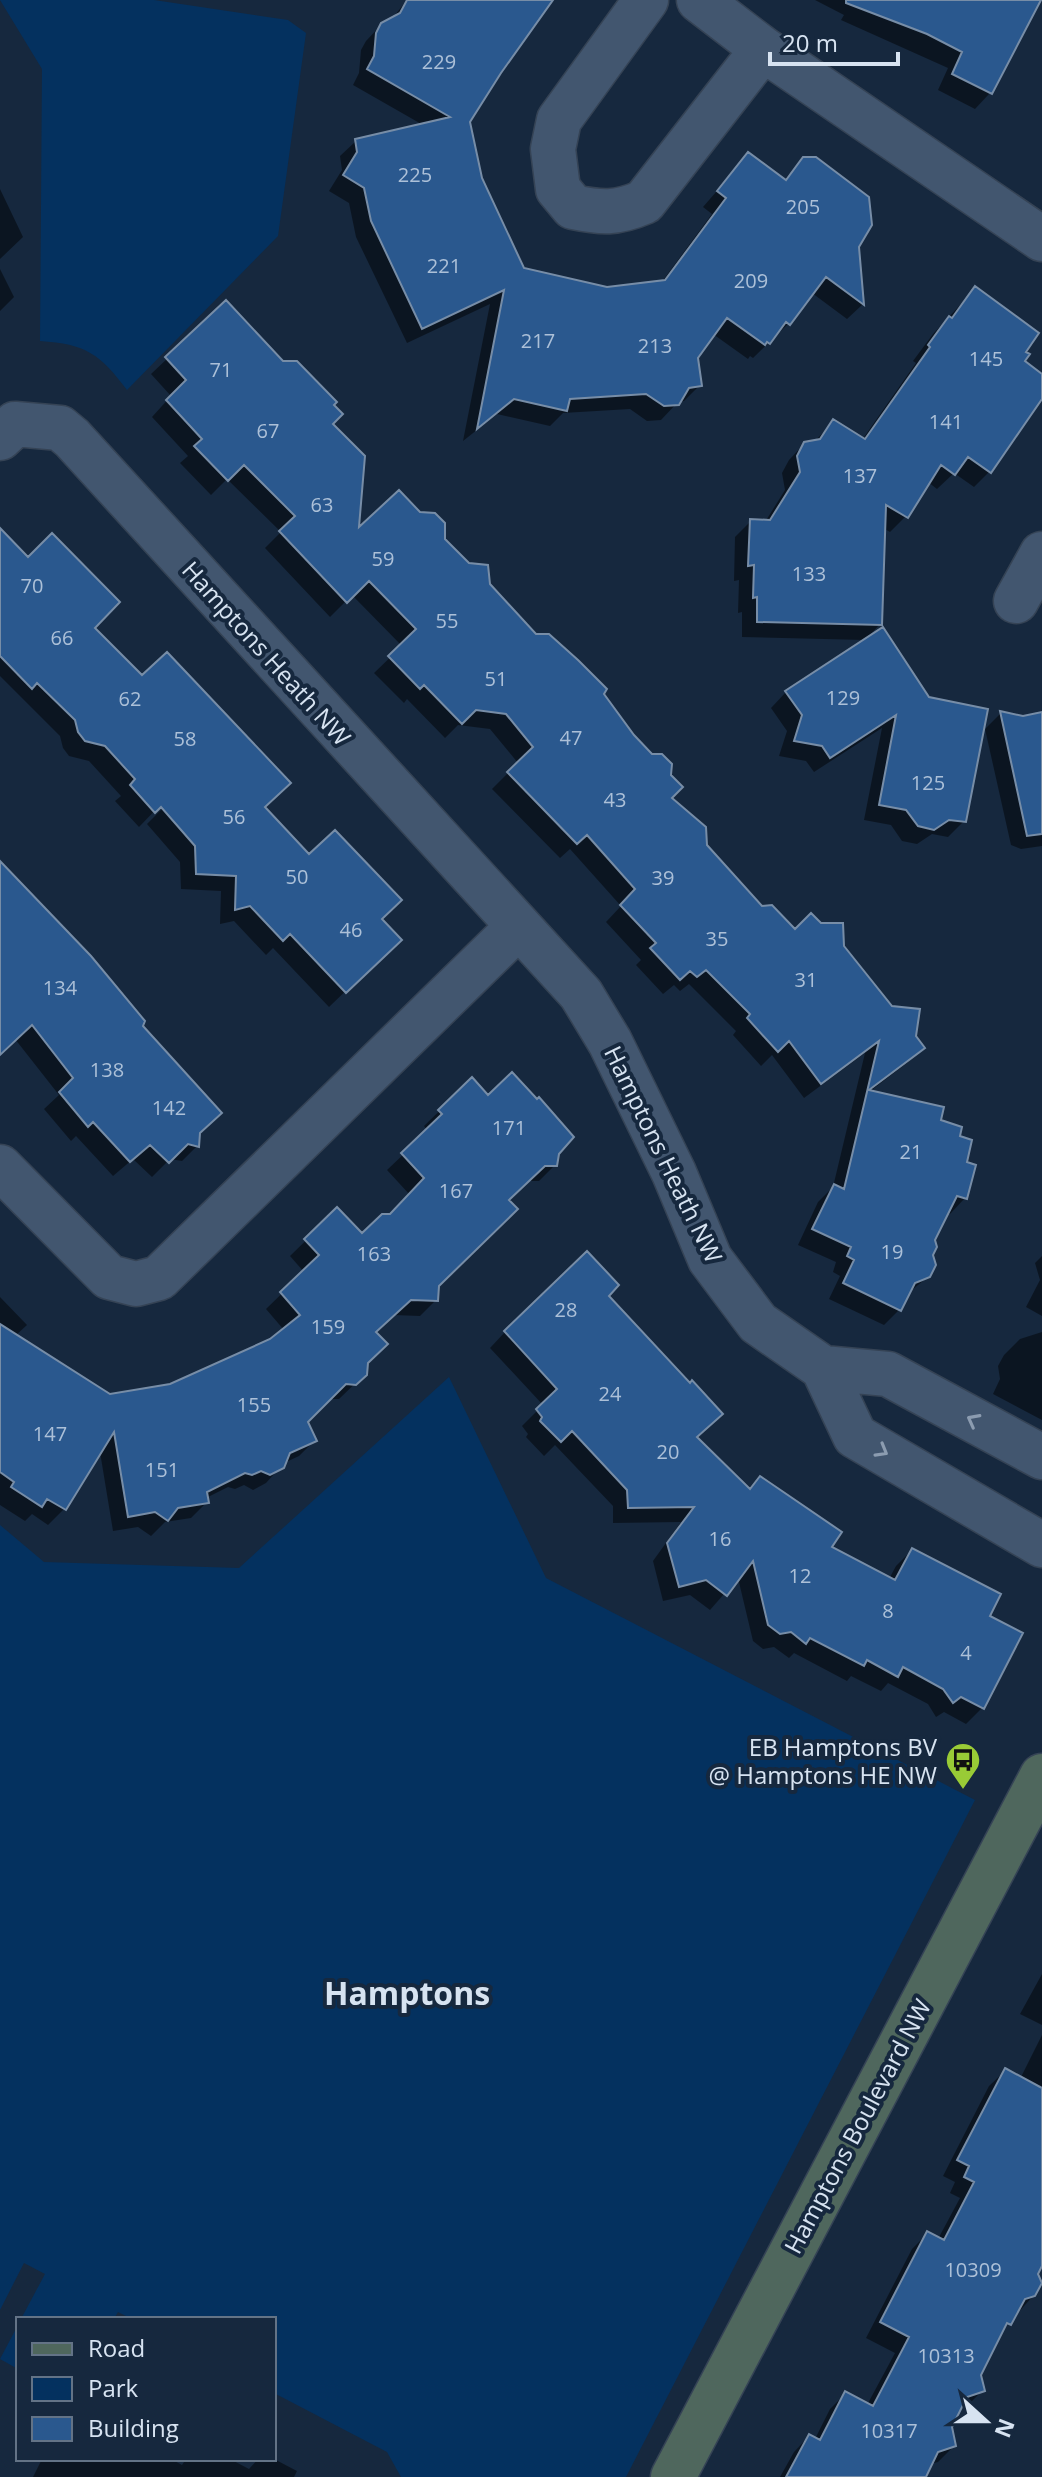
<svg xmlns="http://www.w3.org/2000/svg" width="1042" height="2477" font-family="'Open Sans',sans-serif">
<rect width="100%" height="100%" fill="#16283e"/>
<path fill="#04315f" d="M 0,0 L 154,0 L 288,20 L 306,33 L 278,236 L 127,390 C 100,354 86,344 40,341 L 42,69 Z
M 449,1377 L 546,1578 L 975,1800 L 626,2477 L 401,2477 L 387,2452 L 274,2393 L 274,2319 L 132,2319 L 118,2312 L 114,2319 L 21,2319 L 45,2274 L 24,2263 L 0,2310 L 0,1525 L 44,1562 L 239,1568 Z
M 18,2325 L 18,2369 L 0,2359 Z"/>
<path fill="#0007" d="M 407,0 L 527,0 L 468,122 L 481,178 L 523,270 L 607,289 L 661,283 L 712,214 L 703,207 L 749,154 L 783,181 L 803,159 L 857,246 L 862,305 L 847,319 L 812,293 L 788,324 L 753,358 L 750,356 L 748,359 L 713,334 L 696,357 L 700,385 L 684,401 L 678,402 L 661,420 L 647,421 L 630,409 L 563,413 L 550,426 L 497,414 L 463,441 L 490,304 L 407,343 L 356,237 L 349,203 L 329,191 L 342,170 L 340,156 L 356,141 L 423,125 L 353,85 L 359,73 L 361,50 L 366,41 L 382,24 L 391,20 Z
M 815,0 L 1038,0 L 990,93 L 975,109 L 938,90 L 948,68 L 841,20 L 844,15 Z
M 0,189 L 23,237 L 0,259 Z
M 0,269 L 14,297 L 0,311 Z
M 975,289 L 1023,352 L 1023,362 L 1042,376 L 1042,396 L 990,471 L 974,487 L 954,473 L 937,489 L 928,482 L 906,516 L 890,532 L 883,528 L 880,624 L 870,635 L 964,821 L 948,837 L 932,834 L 917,844 L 902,841 L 891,825 L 864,820 L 882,728 L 814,772 L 806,761 L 779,756 L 787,731 L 771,708 L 786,692 L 865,640 L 742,637 L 742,612 L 738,613 L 739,580 L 734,581 L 735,537 L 751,521 L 765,522 L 785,490 L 782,473 L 789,460 L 805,443 L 815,441 L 833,422 L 862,440 L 916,363 L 913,361 L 933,334 Z
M 226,303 L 330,424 L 357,532 L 443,540 L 535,636 L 601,694 L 669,798 L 705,846 L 761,908 L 795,931 L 842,947 L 923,1048 L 907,1063 L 869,1092 L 939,1122 L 958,1138 L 964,1164 L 965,1198 L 950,1214 L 947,1213 L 933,1240 L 929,1276 L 907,1294 L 900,1309 L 884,1325 L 829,1299 L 840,1276 L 833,1272 L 836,1262 L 798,1245 L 818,1202 L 833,1187 L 865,1053 L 804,1098 L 772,1055 L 761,1066 L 733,1035 L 736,1031 L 689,984 L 680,991 L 674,985 L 663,994 L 636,965 L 641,960 L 606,922 L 621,906 L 570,849 L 560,858 L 492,789 L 518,763 L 490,729 L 458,725 L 445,738 L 407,699 L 404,703 L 374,673 L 402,646 L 352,595 L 330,617 L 265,548 L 281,532 L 227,479 L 211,495 L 180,463 L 188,456 L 152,417 L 171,396 L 151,374 Z
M 0,536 L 92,628 L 309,857 L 379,919 L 383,955 L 329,1007 L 273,948 L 266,955 L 234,921 L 220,924 L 221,891 L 181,889 L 180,862 L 147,824 L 169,802 L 166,799 L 139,827 L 115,801 L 121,796 L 89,761 L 69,756 L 63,748 L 60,736 L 0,676 Z
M 1000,714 L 1023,718 L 1042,714 L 1042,846 L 1021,849 L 1011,845 L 985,729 Z
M 0,864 L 141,1026 L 198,1134 L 197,1146 L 182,1161 L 170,1159 L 152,1177 L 133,1159 L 113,1176 L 76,1136 L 71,1141 L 44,1109 L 59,1095 L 15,1039 L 0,1053 Z
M 471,1080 L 488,1098 L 557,1153 L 555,1165 L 539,1181 L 527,1181 L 507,1200 L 437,1285 L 436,1300 L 420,1316 L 393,1315 L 374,1333 L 365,1374 L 339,1399 L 328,1399 L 306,1422 L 314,1441 L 299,1456 L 284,1463 L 266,1483 L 253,1490 L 244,1485 L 235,1489 L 228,1487 L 206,1498 L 207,1502 L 191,1518 L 165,1522 L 151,1536 L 138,1527 L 113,1531 L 100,1452 L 64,1509 L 48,1525 L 32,1514 L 25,1521 L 0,1505 L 0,1297 L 27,1325 L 15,1336 L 109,1396 L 171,1386 L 271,1341 L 284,1330 L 266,1309 L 304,1272 L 290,1256 L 337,1210 L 362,1236 L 390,1216 L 410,1195 L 387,1170 L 428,1131 L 424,1126 Z
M 1042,1256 L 1042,1316 L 1026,1307 L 1040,1280 L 1035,1263 Z
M 606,1296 L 695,1438 L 748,1490 L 760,1479 L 829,1548 L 889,1579 L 896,1566 L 912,1550 L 987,1617 L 982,1708 L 966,1724 L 944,1712 L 936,1717 L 928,1704 L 888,1683 L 881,1691 L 851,1676 L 847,1681 L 794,1653 L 789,1658 L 774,1647 L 763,1649 L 753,1641 L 738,1578 L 710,1610 L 690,1595 L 663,1601 L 653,1561 L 681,1522 L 613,1523 L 613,1506 L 555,1445 L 544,1456 L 526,1437 L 528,1434 L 522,1426 L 543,1405 L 490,1348 L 505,1332 Z
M 1042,1332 L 1042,1420 L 993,1394 L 1000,1379 L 998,1366 L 1004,1355 L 1020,1339 Z
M 1042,1974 L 1042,2025 L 1020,2014 Z
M 1042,2035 L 1042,2262 L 1036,2273 L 1034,2295 L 999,2334 L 979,2374 L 983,2390 L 967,2406 L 958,2409 L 949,2426 L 954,2446 L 938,2462 L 930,2464 L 924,2477 L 780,2477 L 794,2452 L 809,2436 L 815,2439 L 830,2409 L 845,2394 L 867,2405 L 895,2353 L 866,2338 L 912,2249 L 928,2233 L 938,2239 L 960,2198 L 950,2193 L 955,2182 L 943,2176 L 989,2086 L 1005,2071 L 1020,2079 Z
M 42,2459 L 171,2459 L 182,2465 L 186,2459 L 230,2459 L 249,2469 L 258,2459 L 274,2459 L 297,2471 L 294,2477 L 33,2477 Z"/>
<path fill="#2a588e" stroke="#778da7" stroke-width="2" d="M 407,0 L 553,0 L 501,73 L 470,122 L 482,178 L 524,268 L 607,287 L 665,280 L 726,198 L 717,191 L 748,152 L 786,180 L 803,157 L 816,157 L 869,197 L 872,225 L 859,247 L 864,305 L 826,277 L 790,325 L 786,322 L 770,344 L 767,342 L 765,345 L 727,318 L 698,358 L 702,386 L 689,388 L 679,405 L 664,406 L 646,394 L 570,399 L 567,411 L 514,399 L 477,429 L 504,290 L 422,329 L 371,221 L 364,188 L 343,175 L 357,152 L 355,139 L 450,117 L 367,69 L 374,56 L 376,33 L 381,23 L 400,13 Z
M 846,0 L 1041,0 L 992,94 L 952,74 L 962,52 L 927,34 L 846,3 Z
M 975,286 L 1039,333 L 1026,352 L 1030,354 L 1025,361 L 1042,374 L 1042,399 L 991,473 L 968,457 L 955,475 L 941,465 L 908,518 L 886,505 L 882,625 L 757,622 L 757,597 L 753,598 L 754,565 L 748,566 L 750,519 L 770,520 L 800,472 L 797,456 L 804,442 L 820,439 L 833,419 L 865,439 L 930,347 L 928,345 L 949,316 L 952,318 Z
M 226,300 L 283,361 L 297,361 L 337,402 L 334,405 L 343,414 L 333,424 L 365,456 L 359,527 L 399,490 L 420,512 L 435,513 L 445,523 L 445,539 L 469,563 L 488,565 L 490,584 L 536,634 L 549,634 L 578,660 L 607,689 L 604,694 L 634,735 L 652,754 L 662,754 L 672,764 L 671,775 L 683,787 L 672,798 L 706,827 L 707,845 L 762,906 L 772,905 L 795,929 L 811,913 L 821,923 L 843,923 L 844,946 L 892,1006 L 920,1009 L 916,1036 L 925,1048 L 869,1090 L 944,1107 L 941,1120 L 962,1127 L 960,1136 L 972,1140 L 967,1162 L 976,1165 L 967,1199 L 957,1196 L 935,1240 L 937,1247 L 933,1255 L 936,1265 L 930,1277 L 915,1283 L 901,1311 L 843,1283 L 854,1260 L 847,1256 L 851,1247 L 812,1229 L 834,1184 L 844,1189 L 879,1041 L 821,1084 L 789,1041 L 778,1052 L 747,1018 L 750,1014 L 706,970 L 697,977 L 690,971 L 680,980 L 650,948 L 656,943 L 620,905 L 635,889 L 587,835 L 577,844 L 507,772 L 533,747 L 506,714 L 476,710 L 462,724 L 424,685 L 420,689 L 388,656 L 416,629 L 369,581 L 347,603 L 279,531 L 295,516 L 244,465 L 228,481 L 194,446 L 202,439 L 166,400 L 186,380 L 165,357 Z
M 0,528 L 28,557 L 52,533 L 120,602 L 95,628 L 142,675 L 167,652 L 291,783 L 265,807 L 309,854 L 335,830 L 402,900 L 382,919 L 402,940 L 346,993 L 290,934 L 283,941 L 250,906 L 235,910 L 236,876 L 196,874 L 195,846 L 161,807 L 155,813 L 130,785 L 135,779 L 105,746 L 85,741 L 78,732 L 75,720 L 37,683 L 32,689 L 0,656 Z
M 883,627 L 929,697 L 988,709 L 966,822 L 949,820 L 934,830 L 918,826 L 906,810 L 879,805 L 896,715 L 830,758 L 822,746 L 794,741 L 802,715 L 785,691 Z
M 1000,711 L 1023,716 L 1042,712 L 1042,834 L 1027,836 Z
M 0,861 L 91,956 L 145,1021 L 143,1026 L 222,1113 L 200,1133 L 199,1147 L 188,1144 L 169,1163 L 150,1145 L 130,1162 L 93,1122 L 88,1127 L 59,1092 L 73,1078 L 32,1025 L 0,1055 Z
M 512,1072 L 537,1099 L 539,1097 L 574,1137 L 559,1154 L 557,1166 L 545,1166 L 509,1200 L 518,1209 L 439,1286 L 438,1301 L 411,1300 L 376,1332 L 388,1344 L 368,1363 L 367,1375 L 356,1385 L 346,1384 L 308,1422 L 317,1441 L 290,1453 L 284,1468 L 270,1475 L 261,1471 L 252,1475 L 245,1473 L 207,1492 L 209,1503 L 178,1508 L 168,1521 L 155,1512 L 128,1517 L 114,1432 L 66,1510 L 47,1499 L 42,1507 L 11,1487 L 14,1482 L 0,1472 L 0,1324 L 110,1394 L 170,1384 L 270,1339 L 300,1315 L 280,1292 L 319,1255 L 304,1239 L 337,1207 L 362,1233 L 382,1214 L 390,1214 L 424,1178 L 401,1153 L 442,1114 L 438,1110 L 472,1077 L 488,1095 Z
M 587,1251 L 619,1285 L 609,1296 L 690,1383 L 692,1380 L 723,1414 L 697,1437 L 750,1489 L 760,1476 L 842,1532 L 832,1547 L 895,1580 L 912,1548 L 1001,1594 L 990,1616 L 1023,1633 L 984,1709 L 961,1697 L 953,1703 L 943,1689 L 903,1667 L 898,1677 L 867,1660 L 864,1666 L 810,1638 L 806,1644 L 791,1632 L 780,1634 L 768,1625 L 753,1561 L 727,1596 L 706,1580 L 679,1587 L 667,1543 L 694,1507 L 628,1508 L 627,1490 L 572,1431 L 561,1442 L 540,1421 L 542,1417 L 536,1409 L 557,1389 L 504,1331 Z
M 1005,2068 L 1042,2088 L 1042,2266 L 1038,2274 L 1042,2283 L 1035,2296 L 1025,2299 L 1011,2325 L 1007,2323 L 981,2375 L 985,2391 L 967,2397 L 952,2427 L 956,2446 L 938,2452 L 926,2477 L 786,2477 L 809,2434 L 820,2440 L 845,2391 L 873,2406 L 909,2337 L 880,2322 L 927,2231 L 944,2240 L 974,2182 L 964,2177 L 969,2166 L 957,2160 Z"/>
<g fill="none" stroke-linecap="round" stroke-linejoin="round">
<g stroke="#354355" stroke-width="47">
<path id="street" d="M 646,0 L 559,120 L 553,149 L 558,189 L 573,207 C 602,213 616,214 644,202 L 763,49
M 699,0 L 763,49 L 1042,239
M 0,438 L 15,424 L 60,428 L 72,438 L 581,994 L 610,1042 L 674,1173 L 710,1259 L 758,1323 L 823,1368 L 888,1374 L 1042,1457
M 1016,601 L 1042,554
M 0,1167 L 109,1277 L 136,1284 L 159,1278 L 518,927
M 823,1368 L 855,1436 L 1042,1545"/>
</g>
<g stroke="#354355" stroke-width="47">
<path id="secondary" d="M 673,2477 L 1042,1776"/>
</g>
<use href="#street" stroke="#42566f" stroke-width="44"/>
<use href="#secondary" stroke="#4f675d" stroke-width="44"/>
</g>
<defs><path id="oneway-chevron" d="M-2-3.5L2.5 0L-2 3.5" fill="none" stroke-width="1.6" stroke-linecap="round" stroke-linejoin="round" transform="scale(2)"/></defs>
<g stroke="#8c9cb0">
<use href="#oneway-chevron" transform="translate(973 1420) rotate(-152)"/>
<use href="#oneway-chevron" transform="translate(882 1451) rotate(30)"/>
</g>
<defs>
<g id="bus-pin" transform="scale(1.8)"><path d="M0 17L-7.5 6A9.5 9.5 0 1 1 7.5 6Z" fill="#99cb36" stroke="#16283e"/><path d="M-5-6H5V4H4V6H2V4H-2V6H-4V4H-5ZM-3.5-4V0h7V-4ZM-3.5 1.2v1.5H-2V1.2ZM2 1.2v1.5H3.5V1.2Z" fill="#111"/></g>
</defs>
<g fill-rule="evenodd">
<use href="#bus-pin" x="963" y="1760"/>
</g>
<g text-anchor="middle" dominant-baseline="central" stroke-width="8" stroke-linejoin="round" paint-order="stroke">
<g font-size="20" fill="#acc0d8">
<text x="439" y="61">229</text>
<text x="415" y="174">225</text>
<text x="803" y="206">205</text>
<text x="444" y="265">221</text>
<text x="751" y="280">209</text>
<text x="538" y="340">217</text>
<text x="655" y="345">213</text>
<text x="986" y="358">145</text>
<text x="221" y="369">71</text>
<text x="946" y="421">141</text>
<text x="268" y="430">67</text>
<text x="860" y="475">137</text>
<text x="322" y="504">63</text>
<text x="383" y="558">59</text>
<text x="809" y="573">133</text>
<text x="32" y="585">70</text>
<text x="447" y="620">55</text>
<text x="62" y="637">66</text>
<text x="496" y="678">51</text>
<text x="843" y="697">129</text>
<text x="130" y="698">62</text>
<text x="571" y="737">47</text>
<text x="185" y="738">58</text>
<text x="928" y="782">125</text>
<text x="615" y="799">43</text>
<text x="234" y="816">56</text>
<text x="297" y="876">50</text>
<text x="663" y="877">39</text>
<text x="351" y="929">46</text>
<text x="717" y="938">35</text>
<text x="806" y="979">31</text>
<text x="60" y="987">134</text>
<text x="107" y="1069">138</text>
<text x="169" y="1107">142</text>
<text x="509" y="1127">171</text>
<text x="911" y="1151">21</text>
<text x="456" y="1190">167</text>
<text x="892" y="1251">19</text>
<text x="374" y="1253">163</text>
<text x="566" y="1309">28</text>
<text x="328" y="1326">159</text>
<text x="610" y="1393">24</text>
<text x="254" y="1404">155</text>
<text x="50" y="1433">147</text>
<text x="668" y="1451">20</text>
<text x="162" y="1469">151</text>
<text x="720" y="1538">16</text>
<text x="800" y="1575">12</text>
<text x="888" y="1610">8</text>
<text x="966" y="1652">4</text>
<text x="973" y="2269">10309</text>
<text x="946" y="2355">10313</text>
<text x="889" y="2430">10317</text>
</g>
<g font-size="24" fill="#d7e3f1" stroke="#16283e">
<text transform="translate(267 653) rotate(48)">Hamptons Heath NW</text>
<text transform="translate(664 1154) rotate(64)">Hamptons Heath NW</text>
<text transform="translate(857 2126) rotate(-62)">Hamptons Boulevard NW</text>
</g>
<g font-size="24" fill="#d7e3f1" stroke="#16283e" text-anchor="end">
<text x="937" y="1746">EB Hamptons BV<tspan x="937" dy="28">@ Hamptons HE NW</tspan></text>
</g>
<g font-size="32" font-weight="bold" fill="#d7e3f1" stroke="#16283e">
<text x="407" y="1992">Hamptons</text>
</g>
</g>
<rect x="16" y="2317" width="260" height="144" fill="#16283e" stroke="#637386" stroke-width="2"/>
<rect x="32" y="2343" width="40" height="12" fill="#4f675d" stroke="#637386" stroke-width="2"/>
<text x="88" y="2357" font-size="24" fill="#d7e3f1">Road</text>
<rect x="32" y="2377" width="40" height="24" fill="#04315f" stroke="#637386" stroke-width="2"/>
<text x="88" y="2397" font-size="24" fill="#d7e3f1">Park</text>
<rect x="32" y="2417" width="40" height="24" fill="#2a588e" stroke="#637386" stroke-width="2"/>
<text x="88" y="2437" font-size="24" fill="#d7e3f1">Building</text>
<g transform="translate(986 2421) rotate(111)" stroke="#16283e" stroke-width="6" paint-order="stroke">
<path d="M0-6L14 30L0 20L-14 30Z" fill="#d7e3f1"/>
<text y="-12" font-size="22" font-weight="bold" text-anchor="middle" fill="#d7e3f1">N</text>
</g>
<path d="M770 52v12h128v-12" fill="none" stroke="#d7e3f1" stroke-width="4"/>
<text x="782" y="52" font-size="24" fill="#d7e3f1" stroke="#16283e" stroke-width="6" paint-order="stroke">20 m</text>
</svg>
